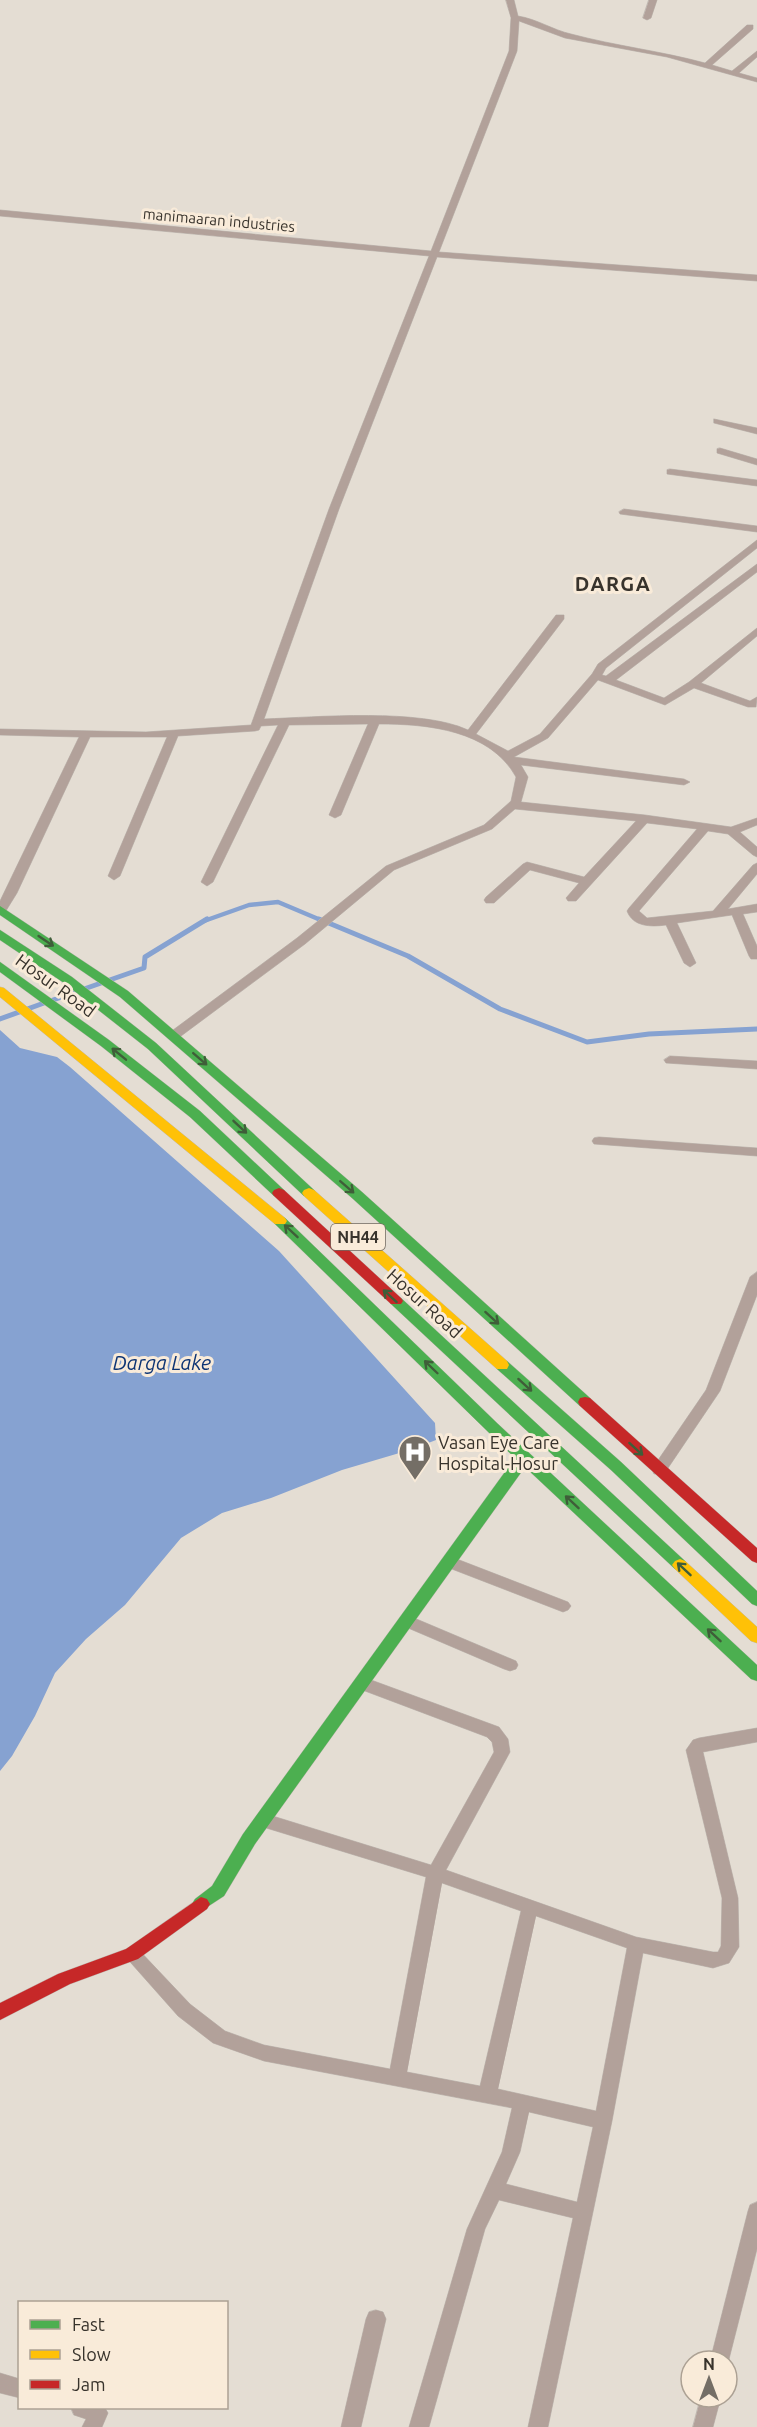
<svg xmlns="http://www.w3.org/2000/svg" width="757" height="2427" font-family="Ubuntu,sans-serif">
<rect width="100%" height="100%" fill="#e4ddd3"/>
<path fill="#86a2d1" d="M 0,1030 L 20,1048 L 57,1057 L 70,1067 L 279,1251 L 435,1423 L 436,1440 L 413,1449 L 342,1470 L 271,1498 L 222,1513 L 181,1538 L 125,1605 L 86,1639 L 55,1673 L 35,1716 L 12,1756 L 0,1771 Z"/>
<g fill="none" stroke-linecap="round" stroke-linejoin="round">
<path stroke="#86a2d1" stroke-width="4.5" d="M 204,921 L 249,905 L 278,902 L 323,921"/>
<path stroke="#86a2d1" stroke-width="5" d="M 319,919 L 408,956 L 500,1009 L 587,1042 L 649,1034 L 757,1029
M 84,989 L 144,968 L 145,957 L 207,919
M 53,1000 L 76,992
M 0,1019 L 44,1003"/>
<g stroke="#c0bab3" stroke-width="1">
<path id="street" d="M 506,0 L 514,0 L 518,16 C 537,19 553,30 571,34 C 616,46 661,51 705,63 L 747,25 L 753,25 L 753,29 L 712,65 L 732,71 L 757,51 L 757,57 L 739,73 L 757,78 L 757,82 L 667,57 L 565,38 L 519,21 L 517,51 L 439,252 L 757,275 L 757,281 L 437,257 L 339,509 L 264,719 C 317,717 421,708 468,730 L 556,615 L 564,615 L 564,619 L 476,734 L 508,751 L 540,734 L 592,674 L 598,664 L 757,540 L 757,548 L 606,668 L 602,675 L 606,676 L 757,564 L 757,572 L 616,680 L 664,698 L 689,682 L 757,628 L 757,636 L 701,683 L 750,701 L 757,697 L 756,707 L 748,707 L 694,688 L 665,705 L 598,680 L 548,738 L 514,757 L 684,779 L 690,782 L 684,785 L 521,765 L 528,777 L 521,802 L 645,815 L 731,827 L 757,818 L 757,825 L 740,832 L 757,847 L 757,857 L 753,855 L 728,834 L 708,831 L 639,911 L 647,918 L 713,911 L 753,865 L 757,863 L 757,874 L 728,909 L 757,904 L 757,912 L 743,914 L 757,946 L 757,959 L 751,959 L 749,956 L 732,915 L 677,923 L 696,963 L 690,967 L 684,963 L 666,925 C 651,927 633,927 627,911 L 629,908 L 697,829 L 647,823 L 576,901 L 568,901 L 566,898 L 579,883 L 530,870 L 494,903 L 486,903 L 484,900 L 486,897 L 523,864 L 527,862 L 584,877 L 636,821 L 515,809 L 492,829 L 394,870 L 305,944 L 177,1039 L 169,1039 L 167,1036 L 169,1033 L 297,938 L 386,866 L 484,825 L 511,801 L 516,777 C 490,730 428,724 379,724 L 341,815 L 335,818 L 329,815 L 368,724 L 289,725 L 213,882 L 207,886 L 201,882 L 278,725 L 261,726 L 259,730 L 255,731 L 178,736 L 120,876 L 114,880 L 108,876 L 167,737 L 90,737 L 17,893 L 4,914 L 0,915 L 0,901 L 79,737 L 0,735 L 0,729 L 146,732 L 251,725 L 329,509 L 429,256 L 0,216 L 0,210 L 431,251 L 509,51 L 511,18 Z
M 649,0 L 657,0 L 651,18 L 647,20 L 643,18 Z
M 714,419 L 757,428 L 757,434 L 714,423 Z
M 720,448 L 757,459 L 757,465 L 717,453 L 717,449 Z
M 670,469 L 757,480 L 757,486 L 667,474 L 667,470 Z
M 624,509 L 757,526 L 757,532 L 620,514 L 619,512 Z
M 670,1056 L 757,1061 L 757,1069 L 666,1063 L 664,1060 Z
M 599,1137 L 757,1148 L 757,1156 L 594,1144 L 592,1141 L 594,1138 Z
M 757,1272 L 757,1295 L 720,1391 L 664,1474 L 654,1474 L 652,1470 L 654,1466 L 706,1390 L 750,1277 Z
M 449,1556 L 568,1602 L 571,1606 L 568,1610 L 563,1612 L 444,1566 L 441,1562 L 444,1558 Z
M 407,1615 L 516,1661 L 518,1665 L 516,1669 L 510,1671 L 504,1669 L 401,1625 L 399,1621 L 401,1617 Z
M 363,1677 L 499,1727 L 508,1739 L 510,1752 L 446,1870 L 636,1937 L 713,1952 L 718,1952 L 721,1946 L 722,1898 L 686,1750 L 693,1740 L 699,1738 L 757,1728 L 757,1742 L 703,1752 L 738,1898 L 739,1947 L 729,1963 L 713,1968 L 643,1953 L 612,2121 L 548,2427 L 528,2427 L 573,2218 L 499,2200 L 485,2229 L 429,2427 L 409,2427 L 467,2229 L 502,2152 L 512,2108 L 264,2061 L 213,2043 L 178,2016 L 123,1954 L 126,1949 L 132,1946 L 138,1949 L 190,2004 L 225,2031 L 264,2045 L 390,2069 L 426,1877 L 263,1827 L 257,1825 L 255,1820 L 257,1815 L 263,1813 L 431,1865 L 494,1752 L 492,1742 L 487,1737 L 357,1688 L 355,1683 L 357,1678 ZM 442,1883 L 521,1911 L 480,2086 L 407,2072 ZM 536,1916 L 627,1948 L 596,2111 L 498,2089 ZM 529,2112 L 593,2127 L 577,2202 L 506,2184 L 520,2152 Z
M 757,2202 L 757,2249 L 727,2367 L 727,2361 L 710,2361 L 748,2211 L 750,2205 Z
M 376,2310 L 383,2312 L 386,2319 L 361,2427 L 341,2427 L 366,2319 L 369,2312 Z
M 0,2373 L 20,2379 L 20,2398 L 0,2393 Z
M 701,2397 L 721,2397 L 713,2427 L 693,2427 Z
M 71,2408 L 105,2408 L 108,2413 L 102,2427 L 82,2427 L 86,2419 L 74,2415 Z"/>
</g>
<g stroke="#c0bab3" stroke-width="1">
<path id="fast" d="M 0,906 L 128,991 L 362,1192 L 590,1398 L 592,1402 L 590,1406 L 580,1406 L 352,1198 L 120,997 L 0,915 Z
M 0,930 L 72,977 L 156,1043 L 314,1190 L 316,1193 L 314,1196 L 304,1196 L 148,1049 L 64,983 L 0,940 Z
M 0,962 L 109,1040 L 200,1111 L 284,1190 L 286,1193 L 284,1196 L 274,1196 L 190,1117 L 101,1046 L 0,972 Z
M 280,1216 L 285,1218 L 498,1424 L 757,1665 L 757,1681 L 751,1679 L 525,1467 L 255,1844 L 224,1896 L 201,1911 L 195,1909 L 192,1904 L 195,1899 L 212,1886 L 243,1834 L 515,1458 L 275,1224 L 273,1221 L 275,1218 Z
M 396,1296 L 401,1298 L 685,1561 L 688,1565 L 685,1569 L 680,1571 L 675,1569 L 391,1304 L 389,1301 Z
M 502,1360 L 507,1361 L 621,1462 L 757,1591 L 757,1606 L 752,1604 L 611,1470 L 497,1369 L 495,1365 L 497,1361 Z"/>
</g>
<g stroke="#c0bab3" stroke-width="1">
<path id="slow" d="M 0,987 L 4,988 L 285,1218 L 287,1221 L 285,1224 L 275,1224 L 0,997 Z
M 309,1188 L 314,1190 L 507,1361 L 509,1365 L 507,1369 L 497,1369 L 304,1196 L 302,1193 L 304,1190 Z
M 680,1559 L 685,1561 L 757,1627 L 757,1643 L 751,1641 L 675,1569 L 672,1565 L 675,1561 Z"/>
</g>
<g stroke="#c0bab3" stroke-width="1">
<path id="jam" d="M 279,1188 L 284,1190 L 401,1298 L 403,1301 L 401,1304 L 391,1304 L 274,1196 L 272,1193 L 274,1190 Z
M 585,1397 L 590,1398 L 757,1548 L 757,1563 L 752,1561 L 580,1406 L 578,1402 L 580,1398 Z
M 201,1897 L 207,1899 L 210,1904 L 207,1909 L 138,1959 L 70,1984 L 0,2020 L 0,2003 L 58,1974 L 126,1949 Z"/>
</g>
<use href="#street" fill="#b2a19a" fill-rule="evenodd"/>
<use href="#fast" fill="#4caf50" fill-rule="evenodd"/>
<use href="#slow" fill="#ffc107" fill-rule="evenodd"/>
<use href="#jam" fill="#c62828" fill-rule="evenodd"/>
</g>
<defs><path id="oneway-shaft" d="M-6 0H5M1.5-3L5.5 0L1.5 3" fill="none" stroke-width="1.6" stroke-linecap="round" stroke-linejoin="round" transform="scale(1.5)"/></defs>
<g stroke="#3f5e39">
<use href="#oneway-shaft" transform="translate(46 941) rotate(34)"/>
<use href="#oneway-shaft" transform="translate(119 1054) rotate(-141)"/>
<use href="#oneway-shaft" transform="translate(200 1059) rotate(41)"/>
<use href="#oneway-shaft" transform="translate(240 1127) rotate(43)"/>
<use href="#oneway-shaft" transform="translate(347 1187) rotate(41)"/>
<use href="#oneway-shaft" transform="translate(291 1231) rotate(-137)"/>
<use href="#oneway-shaft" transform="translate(390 1296) rotate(-138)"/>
<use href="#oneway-shaft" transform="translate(492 1318) rotate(42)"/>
<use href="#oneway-shaft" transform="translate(431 1367) rotate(-136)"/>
<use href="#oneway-shaft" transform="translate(525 1385) rotate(42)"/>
<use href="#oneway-shaft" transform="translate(636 1449) rotate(42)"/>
<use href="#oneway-shaft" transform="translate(572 1502) rotate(-137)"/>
<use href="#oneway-shaft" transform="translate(684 1569) rotate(-137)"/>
<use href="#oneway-shaft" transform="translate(714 1635) rotate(-137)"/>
</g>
<defs>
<g id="hospital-pin" transform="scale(1.725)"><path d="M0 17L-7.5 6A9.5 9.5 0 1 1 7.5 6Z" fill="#746e66" stroke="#f9ebd9"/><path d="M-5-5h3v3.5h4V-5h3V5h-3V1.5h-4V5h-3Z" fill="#fff"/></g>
</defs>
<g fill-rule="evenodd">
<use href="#hospital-pin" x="415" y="1452"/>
</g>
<g text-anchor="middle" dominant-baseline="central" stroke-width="6" stroke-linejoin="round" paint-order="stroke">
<g font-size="15" fill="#38332c" stroke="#f9ebd9">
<text transform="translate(219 220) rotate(5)">manimaaran industries</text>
</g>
<rect fill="#f9ebd9" stroke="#726a60" stroke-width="1.5" x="331" y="1224" width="54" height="26" rx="4.5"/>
<g font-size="16" font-weight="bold" fill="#38332c">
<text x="358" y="1237">NH44</text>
</g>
<g font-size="18" fill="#38332c" stroke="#f9ebd9">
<text transform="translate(56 985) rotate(36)">Hosur Road</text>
<text transform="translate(425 1303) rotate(42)">Hosur Road</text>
</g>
<g font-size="18" fill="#38332c" stroke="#f9ebd9" text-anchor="start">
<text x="438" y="1442">Vasan Eye Care<tspan x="438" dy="21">Hospital-Hosur</tspan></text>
</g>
<g font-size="20" font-weight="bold" letter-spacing="1.5" fill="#38332c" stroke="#f9ebd9">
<text x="613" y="583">DARGA</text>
</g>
<g font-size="20" font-style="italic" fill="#0d3474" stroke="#f9ebd9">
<text x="162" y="1362">Darga Lake</text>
</g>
</g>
<rect x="18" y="2301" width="210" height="108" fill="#f9ebd9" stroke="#aca194" stroke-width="1.5"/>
<rect x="30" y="2320" width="30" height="9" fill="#4caf50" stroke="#aca194" stroke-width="1.5"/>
<text x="72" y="2331" font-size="18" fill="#38332c">Fast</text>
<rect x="30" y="2350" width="30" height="9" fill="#ffc107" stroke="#aca194" stroke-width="1.5"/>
<text x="72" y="2361" font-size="18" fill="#38332c">Slow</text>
<rect x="30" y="2380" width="30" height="9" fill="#c62828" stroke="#aca194" stroke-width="1.5"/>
<text x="72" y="2391" font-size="18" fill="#38332c">Jam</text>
<g transform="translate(709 2379)"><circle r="28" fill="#f9ebd9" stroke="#aca194" stroke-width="1.5"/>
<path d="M0-4.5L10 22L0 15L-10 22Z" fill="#746e66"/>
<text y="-9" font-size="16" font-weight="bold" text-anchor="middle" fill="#38332c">N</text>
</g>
</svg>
